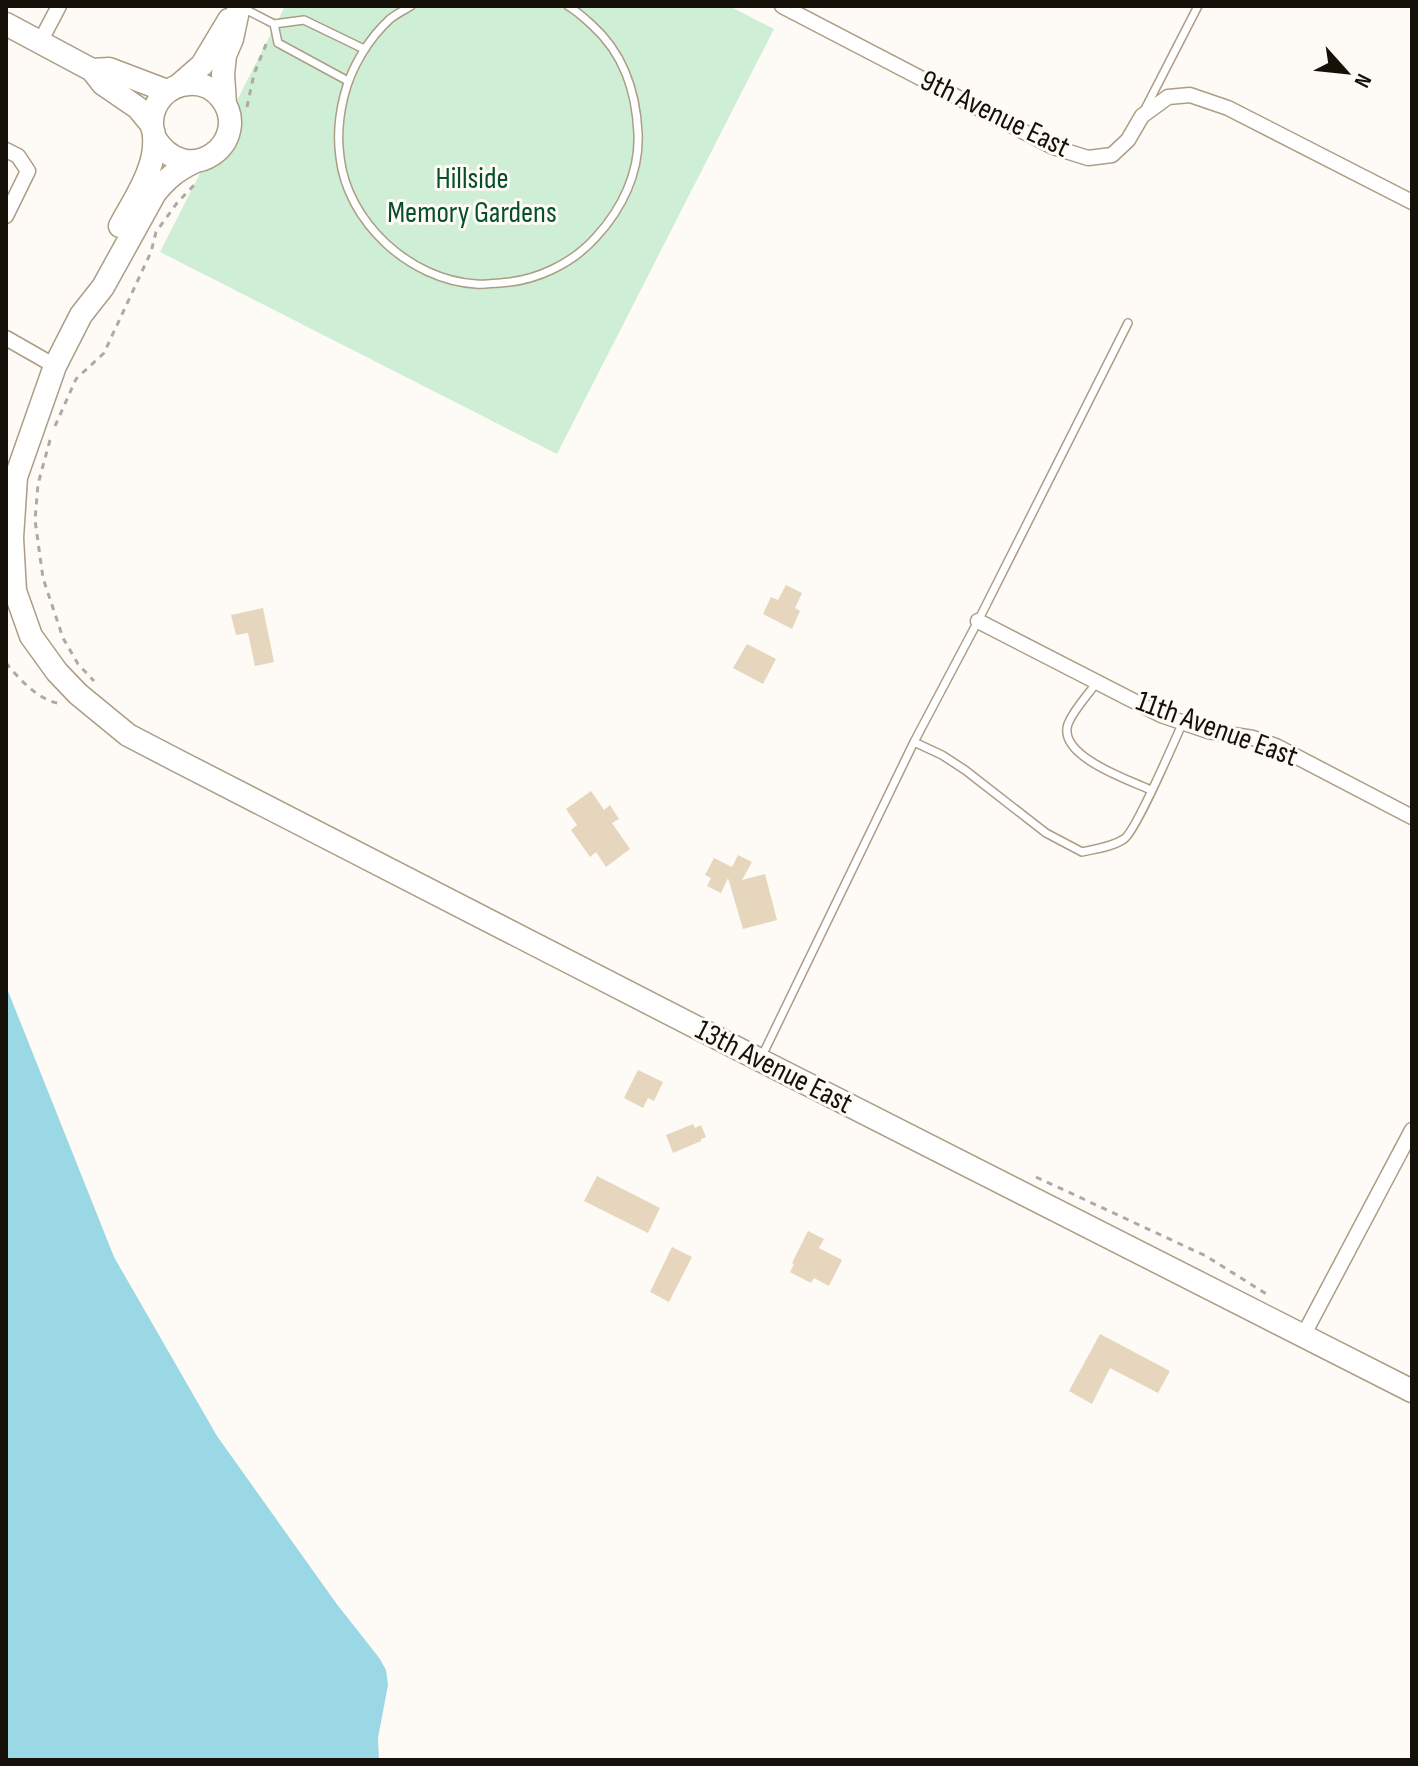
<svg xmlns="http://www.w3.org/2000/svg" width="1418" height="1766" font-family="'Sofia Sans Condensed',sans-serif">
<rect width="100%" height="100%" fill="#fefaf5"/>
<path fill="#ceefd6" d="M 285,6 L 729,6 L 774,29 L 557,454 L 160,252 Z"/>
<path fill="#9bd8e5" d="M 6,986 L 114,1257 L 217,1436 L 336,1603 L 380,1659 L 386,1670 L 388,1685 L 378,1738 L 379,1760 L 6,1760 Z"/>
<path fill="#e6d6bd" d="M 786,585 L 802,593 L 795,608 L 800,611 L 792,629 L 763,614 L 771,597 L 778,600 Z
M 263,608 L 274,662 L 255,666 L 248,633 L 236,635 L 231,615 Z
M 747,644 L 776,659 L 763,684 L 733,668 Z
M 591,791 L 604,810 L 610,805 L 619,819 L 612,823 L 630,849 L 606,867 L 596,852 L 590,857 L 571,830 L 577,825 L 566,809 Z
M 738,855 L 752,862 L 742,880 L 765,874 L 777,920 L 743,929 L 728,878 L 721,893 L 707,886 L 711,878 L 705,875 L 714,858 L 732,867 Z
M 638,1070 L 663,1082 L 654,1101 L 648,1098 L 643,1108 L 624,1098 Z
M 693,1124 L 695,1128 L 701,1125 L 706,1137 L 701,1139 L 701,1141 L 673,1153 L 666,1135 Z
M 597,1176 L 660,1208 L 648,1233 L 584,1201 Z
M 808,1231 L 824,1239 L 819,1248 L 842,1260 L 829,1286 L 814,1278 L 811,1283 L 790,1272 L 794,1264 L 792,1263 Z
M 672,1247 L 692,1257 L 669,1302 L 650,1292 Z
M 1100,1334 L 1170,1371 L 1158,1393 L 1110,1368 L 1092,1404 L 1069,1391 Z"/>
<g fill="none" stroke-linecap="round" stroke-linejoin="round">
<g stroke="#ac9d85" stroke-width="10">
<path id="service" d="M 411,6 C 404,10 396,14 390,19 C 368,39 351,68 344,96 C 339,116 337,136 340,157 C 347,222 410,280 476,284 C 484,285 492,283 500,283 C 536,281 572,264 596,237 C 622,209 640,172 638,133 C 636,91 624,54 592,25 C 584,18 577,11 568,6
M 241,7 L 274,24 L 304,20 L 364,49
M 274,24 L 278,43 L 348,81
M 1144,111 L 1198,6
M 1097,682 C 1088,695 1074,709 1068,724 C 1057,756 1129,780 1151,790
M 914,742 L 942,755 L 965,770 L 1046,833 L 1082,852 C 1095,849 1112,847 1124,839 C 1136,831 1174,742 1183,722
M 761,1058 L 914,742 L 978,621 L 1128,323"/>
</g>
<g stroke="#ac9d85" stroke-width="17">
<path id="minor" d="M 782,6 L 1053,147 L 1088,158 L 1112,155 L 1128,140 L 1142,116 L 1168,97 L 1190,95 L 1228,108 L 1412,202
M 40,42 L 59,6
M 6,150 L 18,156 L 28,171 L 6,216
M 6,338 L 55,366
M 978,621 L 1161,715 L 1208,731 L 1253,738 L 1276,746 L 1412,817
M 1303,1336 L 1412,1130"/>
</g>
<g stroke="#ac9d85" stroke-width="25">
<path id="secondary" d="M 6,24 L 92,70 L 103,84 L 138,108 L 152,125
M 92,70 L 109,69 L 167,91
M 179,85 L 202,65 L 229,20
M 225,104 L 223,74 L 225,55 L 232,39 L 239,6
M 194,162 C 177,170 167,178 155,193 L 103,287 L 81,315 L 55,366 L 16,477 L 12,538 L 15,591 L 31,636 L 57,672 L 78,694 L 128,735 L 176,760 L 760,1060 L 1412,1391
M 120,226 C 129,209 141,191 148,172 C 152,162 155,148 154,136 C 154,130 152,131 152,125 C 151,103 168,85 189,84 C 201,83 213,88 221,98 C 254,140 188,193 154,137"/>
</g>
<path stroke="#aeaaa3" stroke-width="3" stroke-dasharray="6 6" stroke-linecap="butt" d="M 247,107 L 254,74 L 267,42
M 55,426 L 76,379 L 104,353 L 151,252 L 156,232 L 177,203 L 196,183
M 50,440 L 38,484 L 35,520 L 43,578 L 63,638 L 78,664 L 94,681
M 6,663 C 20,680 40,702 63,704
M 1036,1177 L 1206,1256 L 1268,1295"/>
<use href="#service" stroke="#fff" stroke-width="7"/>
<use href="#minor" stroke="#fff" stroke-width="14"/>
<use href="#secondary" stroke="#fff" stroke-width="22"/>
</g>
<g text-anchor="middle" dominant-baseline="central" stroke-width="6" stroke-linejoin="round" paint-order="stroke">
<g font-size="30" fill="#161108" stroke="#fefaf5">
<text transform="translate(995 114) rotate(26)">9th Avenue East</text>
<text transform="translate(1217 729) rotate(20)">11th Avenue East</text>
<text transform="translate(774 1067) rotate(27)">13th Avenue East</text>
</g>
<g font-size="30" fill="#064f27" stroke="#fefaf5">
<text x="472" y="179">Hillside<tspan x="472" dy="34">Memory Gardens</tspan></text>
</g>
</g>
<rect width="1418" height="1766" fill="none" stroke="#161108" stroke-width="16"/>
<g transform="translate(1346 72) rotate(117)" stroke="#fefaf5" stroke-width="6" paint-order="stroke">
<path d="M0-6L14 30L0 20L-14 30Z" fill="#161108"/>
<text y="-12" font-size="22" font-weight="bold" text-anchor="middle" fill="#161108">N</text>
</g>
</svg>
